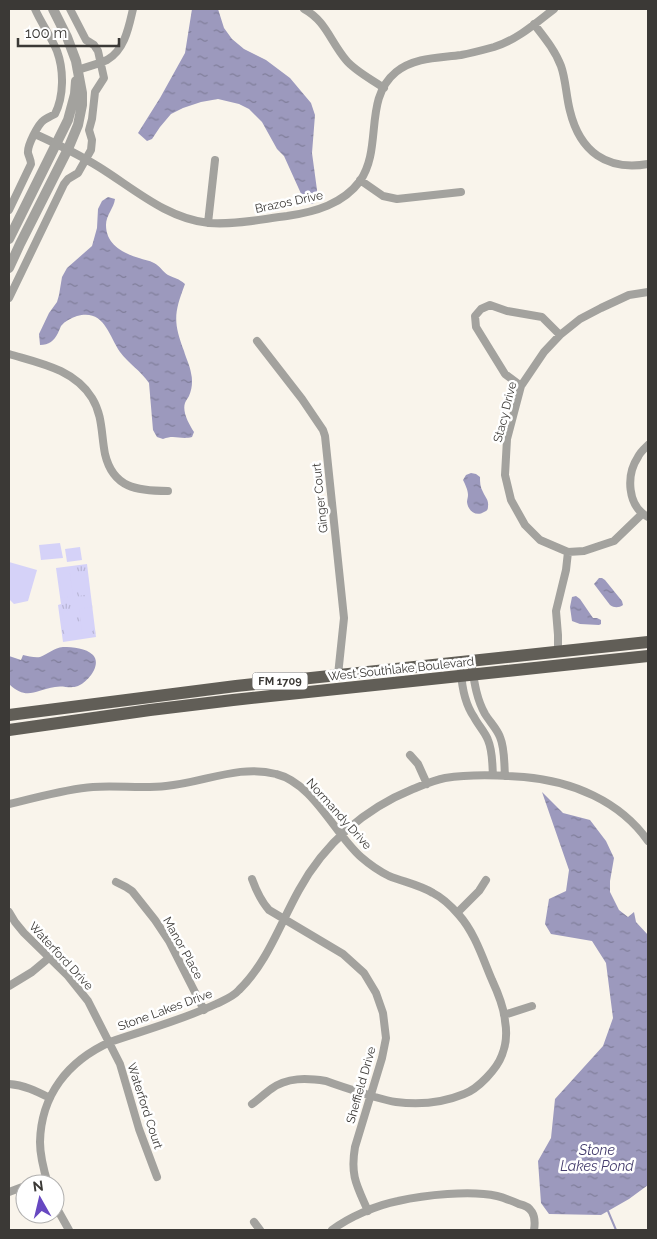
<svg xmlns="http://www.w3.org/2000/svg" width="657" height="1239" font-family="Raleway,sans-serif">
<defs>
<pattern id="park-tufts" width="24" height="20" patternUnits="userSpaceOnUse" patternTransform="scale(1.25)"><rect width="24" height="20" fill="#d5d2f8"/><path d="M3 7l-1-3M5 7V3M7 7l1-3M15 17l-1-3M17 17v-4M19 17l1-3" fill="none" stroke="#b8b5d5"/></pattern>
<pattern id="water-ripples" width="26" height="14" patternUnits="userSpaceOnUse" patternTransform="scale(1.25)"><rect width="26" height="14" fill="#9c99bd"/><path d="M2 4q2-2 4 0t4 0M15 11q2-2 4 0t4 0" fill="none" stroke="#807e9a"/></pattern>
</defs>
<rect width="100%" height="100%" fill="#f9f4eb"/>
<path fill="url(#park-tufts)" d="M 87,564 L 96,637 L 63,642 L 58,605 L 61,604 L 56,568 Z"/>
<path fill="#d5d2f8" d="M 60,543 L 63,558 L 41,560 L 39,545 Z
M 80,547 L 82,560 L 67,562 L 65,549 Z
M 9,562 L 37,570 L 28,601 L 14,604 L 9,599 Z
M 86,571 L 90,594 L 79,596 L 75,572 Z
M 70,573 L 73,596 L 62,598 L 59,574 Z
M 90,607 L 93,631 L 82,632 L 79,609 Z
M 73,609 L 77,633 L 65,635 L 62,611 Z"/>
<path fill="url(#water-ripples)" d="M 192,9 L 218,9 L 224,28 L 232,39 L 244,49 L 266,60 L 290,78 L 311,103 L 315,115 L 312,153 L 317,190 L 315,203 L 310,204 L 303,198 L 284,156 L 277,149 L 262,122 L 249,109 L 239,104 L 218,99 L 201,102 L 183,108 L 171,114 L 160,127 L 152,139 L 147,141 L 138,133 L 160,98 L 185,53 Z
M 108,197 L 115,199 C 114,208 106,215 106,225 C 106,244 122,253 139,258 C 144,260 149,260 154,263 C 160,266 163,272 168,275 C 176,279 178,278 185,284 C 174,313 173,322 184,351 C 186,358 190,366 191,373 C 193,381 192,389 189,396 C 188,398 186,400 185,403 C 182,412 189,424 194,432 L 192,437 C 180,440 175,434 163,439 L 157,437 L 153,430 L 149,383 C 141,371 128,363 120,352 C 108,334 104,309 77,316 C 71,318 65,321 61,326 C 60,328 59,331 58,333 C 54,341 49,345 40,345 L 39,334 L 49,313 L 57,302 L 59,295 L 62,277 L 67,268 L 92,246 L 97,228 L 98,209 L 102,201 Z
M 471,473 L 476,474 L 480,477 C 480,482 480,487 483,492 C 485,497 489,500 488,506 C 488,510 487,511 484,512 C 476,517 468,511 467,502 C 467,500 468,497 468,495 C 468,490 465,484 463,480 L 466,475 Z
M 599,578 L 602,578 L 605,580 L 622,601 L 623,605 C 619,608 614,608 610,605 L 594,584 Z
M 576,596 L 580,599 L 593,618 L 597,618 L 601,620 L 601,624 L 599,625 L 580,624 L 572,621 L 570,607 L 572,597 Z
M 63,647 C 73,647 86,648 93,655 C 102,665 88,682 78,686 C 70,689 63,685 55,687 C 35,690 27,701 9,684 L 9,656 L 21,660 L 23,655 C 28,656 35,658 40,657 C 48,654 54,648 63,647 Z
M 542,792 L 563,813 L 590,820 L 606,841 L 614,858 L 610,881 L 610,892 L 619,910 L 628,917 L 634,912 L 636,922 L 648,935 L 648,1185 L 629,1199 L 601,1215 L 549,1214 L 541,1203 L 538,1161 L 551,1138 L 555,1099 L 603,1046 L 613,1018 L 606,963 L 592,941 L 551,934 L 545,924 L 549,899 L 566,891 L 569,870 Z"/>
<g fill="none" stroke-linecap="round" stroke-linejoin="round">
<path stroke="#9c99bd" stroke-width="2" d="M 608,1211 L 616,1230"/>
<path stroke="#a3a29e" stroke-width="8" d="M 304,9 C 326,21 330,41 346,60 C 355,71 371,79 384,88
M 534,24 C 544,37 555,50 561,66 C 566,80 566,96 570,111 C 580,152 607,171 648,164
M 77,70 C 87,67 98,64 107,60 C 125,50 129,26 133,9
M 35,134 C 57,144 78,154 99,167 C 133,188 167,219 209,223 C 235,225 262,219 287,216 C 315,212 343,204 360,181 C 383,148 363,99 396,72 C 415,57 439,58 461,55 C 472,53 483,50 494,47 C 517,40 536,23 554,9
M 360,180 L 383,196 L 397,199 L 461,192
M 9,210 L 31,164 C 31,160 29,157 28,153 C 27,146 38,124 44,120 C 47,118 51,116 55,114 C 64,96 64,70 57,51 C 51,36 41,23 35,9
M 208,223 L 215,160
M 9,298 L 64,184 L 68,179 L 78,173 L 91,150 L 92,140 L 89,130 L 92,119 L 95,92 L 104,78 L 98,51 L 94,45 L 86,40 L 70,9
M 257,341 L 302,399 L 323,430 L 325,436 L 344,618 L 338,675
M 9,354 C 39,363 74,369 92,398 C 103,416 101,434 105,454 C 113,488 137,491 168,491
M 521,386 L 505,374 L 476,327 L 475,316 L 481,309 L 490,305 L 507,311 L 542,317 L 560,335
M 648,445 C 645,448 640,452 638,457 C 626,475 627,506 648,517
M 642,514 L 614,541 L 584,551 L 568,552 L 540,540 L 525,525 L 511,500 L 505,475 L 507,439 L 521,386 L 544,352 L 560,335 L 580,319 L 601,308 L 629,295 L 648,292
M 558,652 L 558,635 L 556,611 L 566,570 L 568,552
M 471,661 C 474,680 476,698 485,714 C 490,722 497,729 500,737 C 505,749 504,763 505,776
M 461,672 C 462,688 465,704 474,717 C 478,725 485,732 488,740 C 493,752 492,764 493,775
M 410,755 L 418,764 L 427,784
M 9,804 C 36,798 65,789 93,787 C 117,785 142,789 166,786 C 203,783 239,764 276,774 C 313,783 334,833 361,857 C 369,864 379,871 389,876 C 404,882 420,885 433,893 C 443,898 452,907 459,915 C 475,933 483,959 492,980 C 498,993 504,1007 505,1021 C 507,1032 506,1045 502,1055 C 497,1069 478,1089 464,1094 C 442,1103 419,1105 396,1102 C 389,1101 382,1099 375,1097 C 359,1092 342,1087 326,1081 C 307,1078 287,1077 271,1089 C 264,1094 258,1100 252,1104
M 252,879 C 256,890 261,901 269,910 L 343,954 L 364,973 L 376,993 L 383,1013 L 386,1038 L 382,1058 L 355,1147 C 350,1176 357,1186 368,1211
M 116,882 L 126,887 L 132,891 L 155,920 L 169,941 L 204,1010
M 9,912 L 15,922 L 24,933 L 68,976 L 88,1001 L 120,1064 L 139,1129 L 157,1177
M 457,913 L 479,891 L 486,880
M 9,986 L 32,972 L 50,957
M 504,1015 L 532,1006
M 9,1084 C 24,1085 36,1091 50,1098
M 33,1184 L 47,1180
M 48,1184 C 44,1171 40,1156 40,1142 C 41,1095 68,1061 110,1042 C 145,1030 182,1020 216,1004 C 224,1000 233,997 239,990 C 267,963 280,924 299,890 C 324,844 364,809 413,789 C 423,785 434,780 445,778 C 471,774 498,775 524,777 C 572,781 620,801 648,841
M 9,1192 L 25,1186
M 55,1205 L 69,1230
M 254,1222 L 260,1230
M 332,1230 C 349,1217 377,1205 398,1201 C 424,1195 471,1190 497,1196 C 505,1198 512,1201 519,1204 C 524,1205 529,1207 532,1212 C 535,1217 535,1224 534,1230"/>
<path stroke="#a3a29e" stroke-width="10" d="M 9,239 L 68,120 L 75,94 L 76,81
M 9,268 L 20,244 L 68,149 L 78,125 L 82,105 L 82,93 L 76,61 L 67,37 L 53,9"/>
<path stroke="#615e57" stroke-width="12" d="M 9,715 L 236,686 L 648,642
M 9,730 L 150,710 L 233,700 L 648,656"/>
</g>
<g text-anchor="middle" dominant-baseline="central" stroke-width="5" stroke-linejoin="round" paint-order="stroke">
<rect fill="#fff" stroke="#767472" stroke-width="1" x="252.5" y="672.5" width="55" height="17" rx="4"/>
<g font-size="11" font-weight="bold" fill="#3b3936">
<text x="280" y="681">FM 1709</text>
</g>
<g font-size="12" fill="#3b3936" stroke="#fff">
<text transform="translate(289 202) rotate(-12)">Brazos Drive</text>
<text transform="translate(505 412) rotate(-76)">Stacy Drive</text>
<text transform="translate(320 498) rotate(-96)">Ginger Court</text>
<text transform="translate(401 669) rotate(-6)">West Southlake Boulevard</text>
<text transform="translate(339 814) rotate(48)">Normandy Drive</text>
<text transform="translate(183 948) rotate(61)">Manor Place</text>
<text transform="translate(61 956) rotate(47)">Waterford Drive</text>
<text transform="translate(165 1010) rotate(-20)">Stone Lakes Drive</text>
<text transform="translate(361 1085) rotate(-74)">Sheffield Drive</text>
<text transform="translate(145 1106) rotate(72)">Waterford Court</text>
</g>
<g font-size="14" font-style="italic" fill="#433b6c" stroke="#fff">
<text x="597" y="1150">Stone<tspan x="597" dy="16">Lakes Pond</tspan></text>
</g>
</g>
<rect width="657" height="1239" fill="none" stroke="#3b3936" stroke-width="20"/>
<g transform="translate(40 1199) rotate(352)"><circle r="24" fill="#ffffff" stroke="#b1b0af"/>
<path d="M0-4L9 19L0 12L-9 19Z" fill="#6748c1"/>
<text y="-8" font-size="14" font-weight="bold" text-anchor="middle" fill="#3b3936">N</text>
</g>
<path d="M18 38v8h101v-8" fill="none" stroke="#3b3936" stroke-width="2.5"/>
<text x="25" y="38" font-size="15" fill="#3b3936" stroke="#ffffff" stroke-width="4" paint-order="stroke">100 m</text>
</svg>
